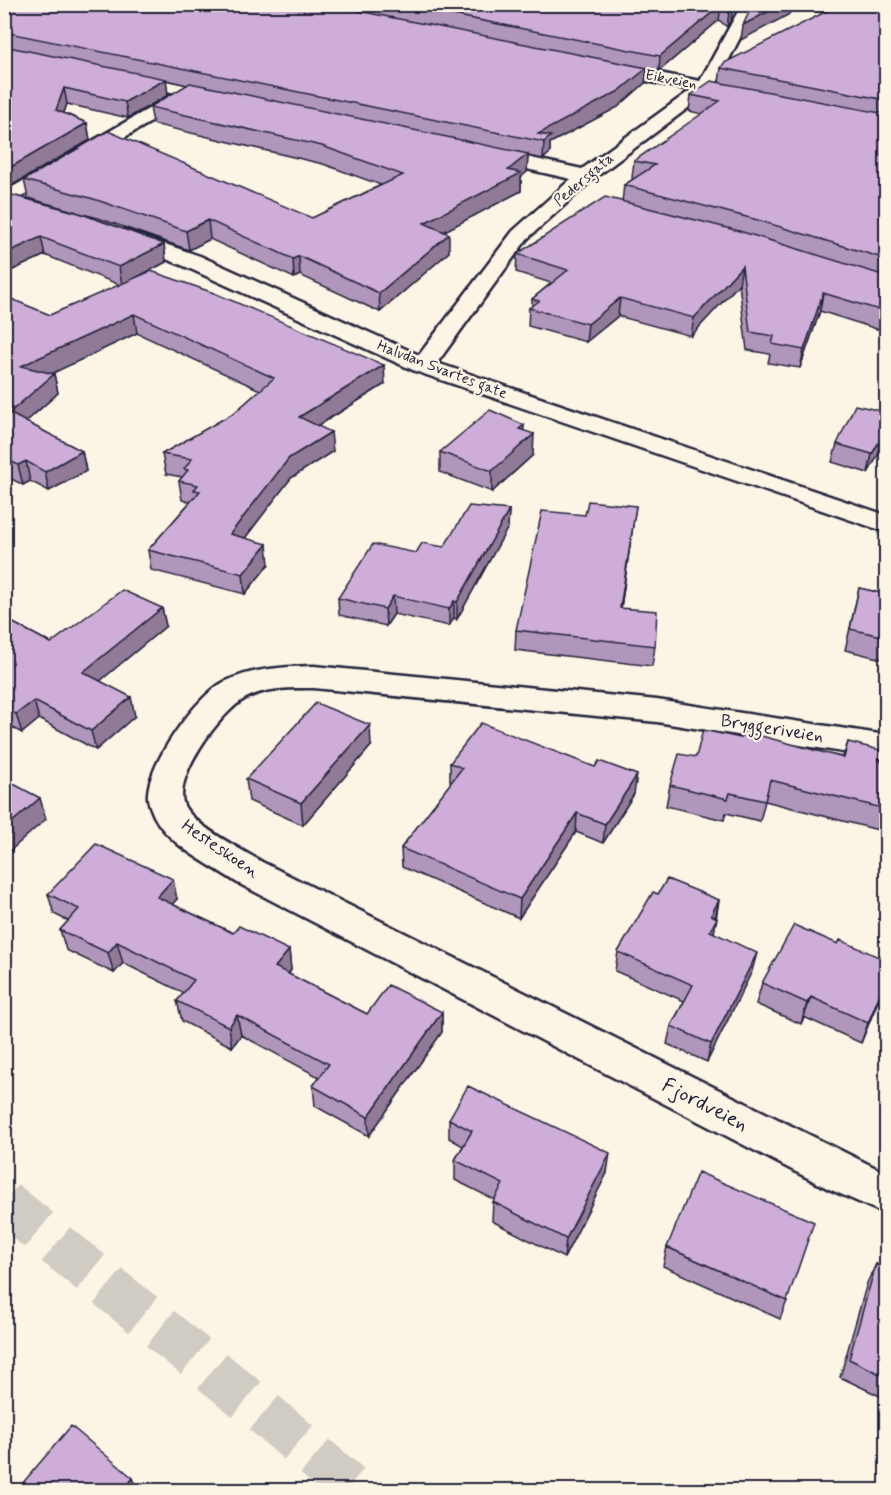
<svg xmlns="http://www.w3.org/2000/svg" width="891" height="1495" font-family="Mynerve,sans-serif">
<rect width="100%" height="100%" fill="#fcf5e5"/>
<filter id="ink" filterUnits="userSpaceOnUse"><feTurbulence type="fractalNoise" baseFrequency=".0167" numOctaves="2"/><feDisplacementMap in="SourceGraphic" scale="12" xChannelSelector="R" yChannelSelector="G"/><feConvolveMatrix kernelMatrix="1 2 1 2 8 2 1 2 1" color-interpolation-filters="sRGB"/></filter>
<g filter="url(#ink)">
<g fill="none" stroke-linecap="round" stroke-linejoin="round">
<path stroke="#d0cbc3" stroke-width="45" stroke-dasharray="45 22" stroke-linecap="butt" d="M 4,1202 L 263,1412 L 354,1490"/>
<g stroke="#22223b" stroke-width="5">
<path id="street" d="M 742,4 L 757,4 L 716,85 L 753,92 L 756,96 L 753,100 L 747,101 L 708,93 L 592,180 L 527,239 L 437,363 L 886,515 L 886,532 L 415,371 L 184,266 L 117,240 L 114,236 L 117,232 L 124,230 L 200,256 L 419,355 L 513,231 L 571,179 L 478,158 L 475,154 L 478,150 L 485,148 L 582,169 L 691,90 L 597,71 L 595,67 L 597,63 L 603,62 L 700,81 Z
M 806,4 L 840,4 L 886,13 L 886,23 L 813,9 Z
M 124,72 L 226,94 L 235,99 L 226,104 L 194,97 L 4,207 L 4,192 L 176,93 L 118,81 L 115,77 Z
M 314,666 L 657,700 L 886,735 L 886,759 L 657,722 L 314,688 C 291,688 267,687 246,698 C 222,710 167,782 186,809 C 200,829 241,849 262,862 L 886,1173 L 886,1214 L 829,1189 L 236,882 C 210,864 169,846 154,816 C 152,811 149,805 148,799 C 145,767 196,696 224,682 C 252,668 284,667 314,666 Z"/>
</g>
<use href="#street" fill="#fcf5e5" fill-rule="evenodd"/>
</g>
<path fill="#b196bb" stroke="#22223b" stroke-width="1.5" d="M 4,4 L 740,4 L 737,8 L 732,7 L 731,21 L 727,27 L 719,20 L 659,71 L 646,69 L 645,83 L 618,107 L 550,143 L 550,153 L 543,159 L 528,156 L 527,172 L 521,177 L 521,191 L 444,231 L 449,252 L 380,312 L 300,275 L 294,278 L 210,239 L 189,250 L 98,218 L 79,213 L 164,244 L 166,262 L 140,276 L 385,384 L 318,426 L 333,451 L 291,478 L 245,538 L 269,564 L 245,594 L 151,570 L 148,550 L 190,502 L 182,500 L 179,481 L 182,477 L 166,474 L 162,454 L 234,413 L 260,390 L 137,333 L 52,373 L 54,374 L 58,393 L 26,422 L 82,451 L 86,471 L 49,491 L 30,481 L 23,485 L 4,475 L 4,296 L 50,315 L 120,285 L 45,255 L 4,274 L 4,193 L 77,212 L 28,198 L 24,180 L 312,218 L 381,185 L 323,164 L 153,124 L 150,107 L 188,85 L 166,80 L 168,95 L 128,118 L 67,104 L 64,113 L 87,123 L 90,140 L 4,190 Z
M 864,4 L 886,4 L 886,332 L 820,311 L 800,368 L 768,363 L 770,354 L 747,350 L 739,284 L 691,336 L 618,316 L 586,342 L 528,326 L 529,308 L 532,306 L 532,299 L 551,283 L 516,272 L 517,254 L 622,202 L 624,185 L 634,179 L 632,178 L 634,161 L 702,114 L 689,111 L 691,95 L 719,82 L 721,68 Z
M 524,425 L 523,430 L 533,455 L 492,492 L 440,472 L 440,452 Z
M 886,441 L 868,473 L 832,462 L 837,444 Z
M 509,510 L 508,527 L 457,619 L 454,618 L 449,626 L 394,614 L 386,626 L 339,615 L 338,598 L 416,553 L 444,547 Z
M 633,525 L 621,608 L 655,646 L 652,666 L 515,650 L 516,630 Z
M 859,588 L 886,594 L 886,660 L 845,650 Z
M 162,608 L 166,626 L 100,681 L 135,716 L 96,750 L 39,719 L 22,733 L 4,723 L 4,618 L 51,643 Z
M 741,738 L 843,757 L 848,742 L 878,760 L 886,763 L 886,832 L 765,801 L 760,821 L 726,813 L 724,820 L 666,806 L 670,785 L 696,757 Z
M 371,746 L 303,825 L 249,801 L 246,779 Z
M 450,763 L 634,794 L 603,843 L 576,832 L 519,918 L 402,867 L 401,848 L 451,783 L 450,782 Z
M 48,894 L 177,899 L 172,904 L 233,933 L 289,950 L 291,970 L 289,974 L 367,1014 L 442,1012 L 442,1032 L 369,1136 L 315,1106 L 313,1086 L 319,1077 L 241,1035 L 232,1047 L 182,1021 L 177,1001 L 184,993 L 123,963 L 114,973 L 66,950 L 60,930 L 68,921 L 54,914 Z
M 658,894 L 719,900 L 714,933 L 752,971 L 707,1062 L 667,1044 L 671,1026 L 684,1001 L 615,971 L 618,952 Z
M 838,944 L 886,960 L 886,981 L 861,1043 L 804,1017 L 801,1024 L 756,1004 L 762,983 Z
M 449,1119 L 607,1173 L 564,1258 L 492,1221 L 493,1202 L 495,1200 L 455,1180 L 455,1160 L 463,1146 L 449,1138 Z
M 667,1247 L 787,1301 L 780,1319 L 663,1266 Z
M 876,1264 L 886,1269 L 886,1399 L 840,1377 L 867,1283 Z"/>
<path fill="#907a98" stroke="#22223b" stroke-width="1.5" d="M 782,4 L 799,4 L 788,15 L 741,40 L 743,25 Z
M 721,5 L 719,20 L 659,71 L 660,56 Z
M 733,6 L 731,21 L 727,27 L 729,12 Z
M 647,68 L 645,83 L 618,107 L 550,143 L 550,153 L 543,159 L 544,142 L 538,134 Z
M 166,79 L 168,95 L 128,118 L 125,102 Z
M 64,88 L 67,104 L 59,126 L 56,110 Z
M 87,123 L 90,140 L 4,190 L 4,171 Z
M 528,154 L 527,172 L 521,177 L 521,191 L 424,242 L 424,223 L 508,170 Z
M 208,220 L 210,239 L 189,250 L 186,231 Z
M 449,234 L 449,252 L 380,312 L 379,293 Z
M 41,237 L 45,255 L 4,274 L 4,254 Z
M 164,244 L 166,262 L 122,285 L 119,267 Z
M 299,256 L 300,275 L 294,278 L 293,259 Z
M 742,266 L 739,284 L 691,336 L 694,318 Z
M 823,293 L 820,311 L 800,368 L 804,350 Z
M 620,298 L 618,316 L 586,342 L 588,324 Z
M 134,314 L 137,333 L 26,386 L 21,366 Z
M 384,365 L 385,384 L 301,436 L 299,417 Z
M 54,374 L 58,393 L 14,432 L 9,413 Z
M 524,425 L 523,444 L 534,434 L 533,455 L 492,492 L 492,471 L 519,429 Z
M 886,428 L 886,441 L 868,473 L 872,454 Z
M 331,432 L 333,451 L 291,478 L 232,555 L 230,534 L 289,458 Z
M 82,451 L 86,471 L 49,491 L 45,472 Z
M 26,461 L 30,481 L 23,485 L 18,465 Z
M 636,506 L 633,525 L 618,628 L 620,608 Z
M 509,510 L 508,527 L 457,619 L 457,602 Z
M 267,544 L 269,564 L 245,594 L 243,574 Z
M 393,596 L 394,614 L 386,626 L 385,609 Z
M 454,601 L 454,618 L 449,626 L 449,609 Z
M 162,608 L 166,626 L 88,691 L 83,672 Z
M 131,697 L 135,716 L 96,750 L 91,731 Z
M 34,701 L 39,719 L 22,733 L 16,714 Z
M 370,725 L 371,746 L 303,825 L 301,803 Z
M 637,775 L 634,794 L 603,843 L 605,824 Z
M 40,798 L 46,819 L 4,856 L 4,829 Z
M 577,813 L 576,832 L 519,918 L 520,899 Z
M 173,879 L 177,899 L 161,917 L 157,897 Z
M 719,900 L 715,919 L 711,915 Z
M 717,918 L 713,937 L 710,931 Z
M 117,942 L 123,963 L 114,973 L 108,953 Z
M 289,950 L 291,970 L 278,987 L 275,967 Z
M 757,953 L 752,971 L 707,1062 L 711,1044 Z
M 886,979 L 886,981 L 861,1043 L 868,1023 Z
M 811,997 L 804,1017 L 801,1024 L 807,1003 Z
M 442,1012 L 442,1032 L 369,1136 L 368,1117 Z
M 237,1015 L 241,1035 L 232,1047 L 229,1027 Z
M 610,1153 L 607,1173 L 564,1258 L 566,1239 Z
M 133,1478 L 139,1491 L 123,1491 Z"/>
<path fill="#ceaed9" stroke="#22223b" stroke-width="1.5" d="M 4,4 L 323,4 L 647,68 L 619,91 L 538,134 L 551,136 L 544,142 L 4,32 Z
M 398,4 L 727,4 L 733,6 L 729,12 L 721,5 L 660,56 Z
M 753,4 L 782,4 L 743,25 Z
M 841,4 L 859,4 L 886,9 L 886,100 L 721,68 L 724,63 Z
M 4,46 L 166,79 L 125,102 L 64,88 L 56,110 L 87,123 L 4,171 Z
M 711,81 L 886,114 L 886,259 L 754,219 L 624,185 L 655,165 L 634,161 L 720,101 L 691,95 Z
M 190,83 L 528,154 L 508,170 L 521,173 L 424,223 L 449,234 L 379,293 L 299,256 L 293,259 L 208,220 L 186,231 L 94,199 L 24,180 L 108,131 L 312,218 L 403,175 L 322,146 L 150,107 Z
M 4,193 L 79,213 L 164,244 L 119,267 L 41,237 L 4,254 Z
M 605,197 L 739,231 L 886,276 L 886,312 L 823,293 L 804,350 L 772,344 L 774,336 L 750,332 L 742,266 L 694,318 L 620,298 L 588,324 L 529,308 L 539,301 L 532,299 L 568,270 L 517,254 Z
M 151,271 L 214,293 L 384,365 L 299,417 L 331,432 L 289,458 L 230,534 L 267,544 L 243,574 L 148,550 L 200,491 L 194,490 L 198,485 L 179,481 L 188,470 L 184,469 L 192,459 L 162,454 L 234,413 L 274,378 L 134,314 L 21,366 L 54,374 L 9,413 L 82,451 L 45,472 L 26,461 L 18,465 L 4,458 L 4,296 L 50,315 Z
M 855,405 L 886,412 L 886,430 L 872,454 L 837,444 Z
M 490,410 L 524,425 L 519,429 L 534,434 L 492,471 L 440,452 Z
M 588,501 L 636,506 L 620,608 L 657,611 L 655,646 L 516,630 L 542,511 L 585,515 Z
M 469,506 L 509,510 L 457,602 L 454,601 L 449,609 L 393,596 L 385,609 L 338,598 L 373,544 L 416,553 L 422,543 L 444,547 Z
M 859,588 L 886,594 L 886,637 L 850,629 Z
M 122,590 L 162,608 L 83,672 L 131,697 L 91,731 L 34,701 L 16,714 L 4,708 L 4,618 L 51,643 Z
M 316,703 L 370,725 L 301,803 L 246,779 Z
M 481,723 L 595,767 L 599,761 L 637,775 L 605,824 L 577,813 L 520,899 L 401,848 L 462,768 L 450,763 Z
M 703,730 L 741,738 L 743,731 L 844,758 L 848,742 L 880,750 L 878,760 L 886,763 L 886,809 L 770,780 L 765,801 L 730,793 L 728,799 L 670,785 L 679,754 L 696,757 Z
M 4,779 L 40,798 L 4,829 Z
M 96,844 L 173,879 L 157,897 L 233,933 L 239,926 L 289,950 L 275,967 L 367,1014 L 388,985 L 442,1012 L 368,1117 L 313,1086 L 329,1064 L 237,1015 L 229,1027 L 177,1001 L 194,980 L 117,942 L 108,953 L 60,930 L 79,909 L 48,894 Z
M 667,879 L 719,900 L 711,915 L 717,918 L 710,931 L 757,953 L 711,1044 L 671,1026 L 693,985 L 618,952 L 653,892 L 658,894 Z
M 794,925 L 838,944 L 840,940 L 886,960 L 886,979 L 868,1023 L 811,997 L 807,1003 L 762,983 Z
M 468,1086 L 610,1153 L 566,1239 L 493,1202 L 503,1184 L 455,1160 L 472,1131 L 449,1119 Z
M 698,1172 L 814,1222 L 787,1301 L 667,1247 Z
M 876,1264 L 886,1269 L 886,1377 L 849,1359 Z
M 71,1426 L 133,1478 L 123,1491 L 16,1491 Z"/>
</g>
<g text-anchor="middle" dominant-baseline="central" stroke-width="4.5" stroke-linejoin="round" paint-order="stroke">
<g font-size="15" fill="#22223b" stroke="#fcf5e5">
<text transform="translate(671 80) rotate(11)">Eikveien</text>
<text transform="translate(584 180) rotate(-40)">Pedersgata</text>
<text transform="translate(442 370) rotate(21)">Halvdan Svartes gate</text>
</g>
<g font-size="18" fill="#22223b" stroke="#fcf5e5">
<text transform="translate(772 729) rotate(9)">Bryggeriveien</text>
<text transform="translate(220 849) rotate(34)">Hesteskoen</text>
</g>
<g font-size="21" fill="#22223b" stroke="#fcf5e5">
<text transform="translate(705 1105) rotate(27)">Fjordveien</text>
</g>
</g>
<rect width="891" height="1495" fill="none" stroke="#fcf5e5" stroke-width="24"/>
<rect x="12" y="12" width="867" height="1471" fill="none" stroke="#22223b" stroke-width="2" filter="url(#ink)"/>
</svg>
